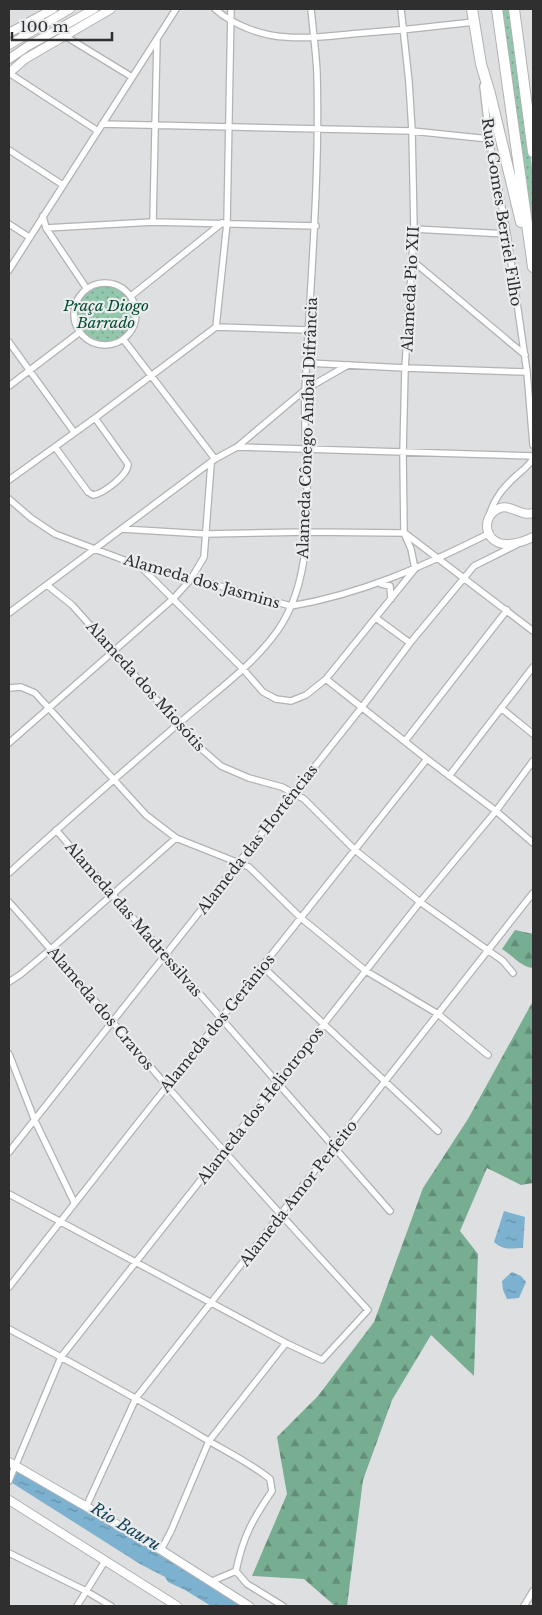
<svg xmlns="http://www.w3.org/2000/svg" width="542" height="1615" font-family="'Libre Baskerville',serif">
<defs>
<pattern id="grass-dots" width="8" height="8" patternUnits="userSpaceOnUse" patternTransform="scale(1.25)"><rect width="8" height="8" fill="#93c7ac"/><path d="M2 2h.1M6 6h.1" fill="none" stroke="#78a28c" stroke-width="1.8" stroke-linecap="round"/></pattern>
<pattern id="forest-firs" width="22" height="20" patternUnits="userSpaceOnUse" patternTransform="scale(1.25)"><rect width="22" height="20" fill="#77ad91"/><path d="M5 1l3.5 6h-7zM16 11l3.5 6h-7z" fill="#628d77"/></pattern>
<pattern id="water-ripples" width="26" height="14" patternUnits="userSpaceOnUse" patternTransform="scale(1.25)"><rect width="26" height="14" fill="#7cb1cf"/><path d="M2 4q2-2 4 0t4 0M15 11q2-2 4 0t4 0" fill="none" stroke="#6690a8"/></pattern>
</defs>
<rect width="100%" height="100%" fill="#dddfe1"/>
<path fill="url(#grass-dots)" d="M 501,9 L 510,9 L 533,175 L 533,238 Z
M77 314a29 29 0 1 1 58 0a29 29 0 1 1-58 0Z"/>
<path fill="url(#forest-firs)" d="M 515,930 L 533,934 L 533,968 C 521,967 512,955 502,949 Z
M 533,1001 L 533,1183 L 521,1185 L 487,1168 L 460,1231 L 478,1254 L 474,1376 L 431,1335 L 392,1400 L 363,1480 L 347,1606 L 335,1606 L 304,1579 L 252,1576 L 287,1494 L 277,1437 L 318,1396 L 374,1322 L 423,1188 L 468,1119 Z"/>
<path fill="url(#water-ripples)" d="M 504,1211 L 525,1217 L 523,1248 C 511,1248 504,1251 494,1242 Z
M 512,1272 L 521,1276 L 526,1282 L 519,1298 L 507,1299 L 503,1290 L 502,1281 Z
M 9,1466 L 44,1487 L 102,1519 L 241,1606 L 211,1606 L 185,1590 L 168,1582 L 165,1577 L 140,1564 L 9,1481 Z"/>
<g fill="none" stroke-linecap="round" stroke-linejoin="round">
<g stroke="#b0b2b4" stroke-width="8">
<path id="street" d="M 215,9 C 233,25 262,36 286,37 C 308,39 330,36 351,34 C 392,31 433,27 474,22
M 401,9 L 409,82 L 412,131 L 414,229 L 405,368 L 403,453 L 404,533 L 411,549 L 415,569
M 65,36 L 132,77
M 9,73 L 98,131
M 483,86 L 489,139 L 507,234 L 527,372 L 533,445
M 102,124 L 412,131 L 489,139
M 9,150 L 63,185
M 43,216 L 46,228 L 153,222 L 316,226
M 153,222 L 157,39
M 9,224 L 29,237
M 46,228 L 87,289
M 414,229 L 507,234
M 413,261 L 525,355
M 9,270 L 176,9
M74 314a31 31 0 1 1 62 0a31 31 0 1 1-62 0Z
M 131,296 L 222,223
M 216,327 L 227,223 L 231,9
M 123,339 L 215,459
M 9,342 L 74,432
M 308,363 L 405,368 L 527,372
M 9,386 L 80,332
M 55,447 L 88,492 L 93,495 C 103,494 128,475 128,464 L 95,418
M 237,447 L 533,456
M 9,480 L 95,418 L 216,327 L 308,330
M 9,499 L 31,518 L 55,534 L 140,566 L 159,569 L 291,606 C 362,594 424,566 488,534
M 489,517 C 493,499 504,487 517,475 C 523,470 530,465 533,458
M 122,529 L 205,534 L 307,532 L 404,533
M 406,534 L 533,631
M 140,566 L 243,669 L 263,692 L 276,699 L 291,701 L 306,695 L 326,679 L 414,570
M 381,584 L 390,586 L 391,599
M 47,585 L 72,605 L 198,746 L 221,766 L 249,778 L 282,787 L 304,799 L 355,850 L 420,902 L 503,961 L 513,973
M 9,613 L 215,459 L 237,447 L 306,389 L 348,365
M 376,618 L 410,643
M 326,679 L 427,759 L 496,811 L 533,843
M 9,688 L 21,687 L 35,693 L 146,815 L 176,838 L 249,867 L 301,918 L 366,971 L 438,1014 L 488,1055
M 501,708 L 533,734
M 405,741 L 507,610
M 9,743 L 174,598 L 191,579 L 204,557 L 211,464
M 449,776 L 533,667
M 56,830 L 390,1211
M 9,873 C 64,823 120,774 177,725 C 211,695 251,668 278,630 C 323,565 302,466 305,391 C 310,285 320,180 317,73 C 316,52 313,30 311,9
M 9,902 C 63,962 114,1024 166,1085 C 232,1161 300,1236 368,1310 L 322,1360 L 286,1343 L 9,1194
M 263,967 L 438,1131
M 9,982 L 21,974 L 51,949 L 176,838
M 9,1054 L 35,1121 L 74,1202
M 9,1152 L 362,707 L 410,643 L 474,566 L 516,545
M 9,1287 C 147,1110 287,935 427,759
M 9,1329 C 74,1364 139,1399 202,1437 C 225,1451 249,1462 270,1479 L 272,1491 C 253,1519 243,1536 236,1571
M 9,1481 L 61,1357 L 420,902 L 496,811 L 533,761
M 86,1507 L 136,1398 L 533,893
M 161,1550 L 171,1531 L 209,1441 L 286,1343
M 9,1553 L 86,1591 L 111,1606
M 210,1582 L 236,1571 L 247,1584 L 283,1606
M 77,1606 L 105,1561
M 524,1606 L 533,1591"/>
</g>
<g stroke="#b0b2b4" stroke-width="10">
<path id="secondary" d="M 9,33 L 53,9
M 9,45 L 70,9
M 9,59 L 28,46 L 94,9
M 9,73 L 25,59 L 111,9
M 533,513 C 521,517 511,504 500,508 C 479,516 485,545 507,544 C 517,544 525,541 533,537
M 9,1462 L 161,1550 L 249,1606
M 9,1500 L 177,1606"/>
</g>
<g stroke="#b0b2b4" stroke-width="12">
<path id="highway" d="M 472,9 L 481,64 L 490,94 L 521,222
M 497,9 L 533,267
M 514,9 L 533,152"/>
</g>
<use href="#street" stroke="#fff" stroke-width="5.5"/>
<use href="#secondary" stroke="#fff" stroke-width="8"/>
<use href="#highway" stroke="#fff" stroke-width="10"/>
</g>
<g text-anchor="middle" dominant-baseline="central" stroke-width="4.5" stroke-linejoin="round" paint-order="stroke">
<g font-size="15" fill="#2f2f30" stroke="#eaecee">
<text transform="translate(502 212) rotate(81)">Rua Gomes Berriel Filho</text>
<text transform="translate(410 289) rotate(-87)">Alameda Pio XII</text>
<text transform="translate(307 428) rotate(-88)">Alameda Cônego Aníbal Difrância</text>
<text transform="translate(202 581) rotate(16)">Alameda dos Jasmins</text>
<text transform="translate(146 686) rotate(48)">Alameda dos Miosótis</text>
<text transform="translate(257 839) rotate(-52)">Alameda das Hortências</text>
<text transform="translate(134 919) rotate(49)">Alameda das Madressilvas</text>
<text transform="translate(101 1008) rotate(50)">Alameda dos Cravos</text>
<text transform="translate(217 1023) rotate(-51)">Alameda dos Gerânios</text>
<text transform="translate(260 1105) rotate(-52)">Alameda dos Heliotropos</text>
<text transform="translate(298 1193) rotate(-52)">Alameda Amor Perfeito</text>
</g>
<g font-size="15" font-style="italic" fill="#034c31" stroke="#eaecee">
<text x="106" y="305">Praça Diogo<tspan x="106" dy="17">Barrado</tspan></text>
</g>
<g font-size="16" font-style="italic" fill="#123e54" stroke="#eaecee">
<text transform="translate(126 1526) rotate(31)">Rio Bauru</text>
</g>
</g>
<rect width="542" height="1615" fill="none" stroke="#2f2f30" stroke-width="20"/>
<path d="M12 32v8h100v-8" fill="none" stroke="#2f2f30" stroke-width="2.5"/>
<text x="20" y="32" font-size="15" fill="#2f2f30" stroke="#eaecee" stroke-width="4" paint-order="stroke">100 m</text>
</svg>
